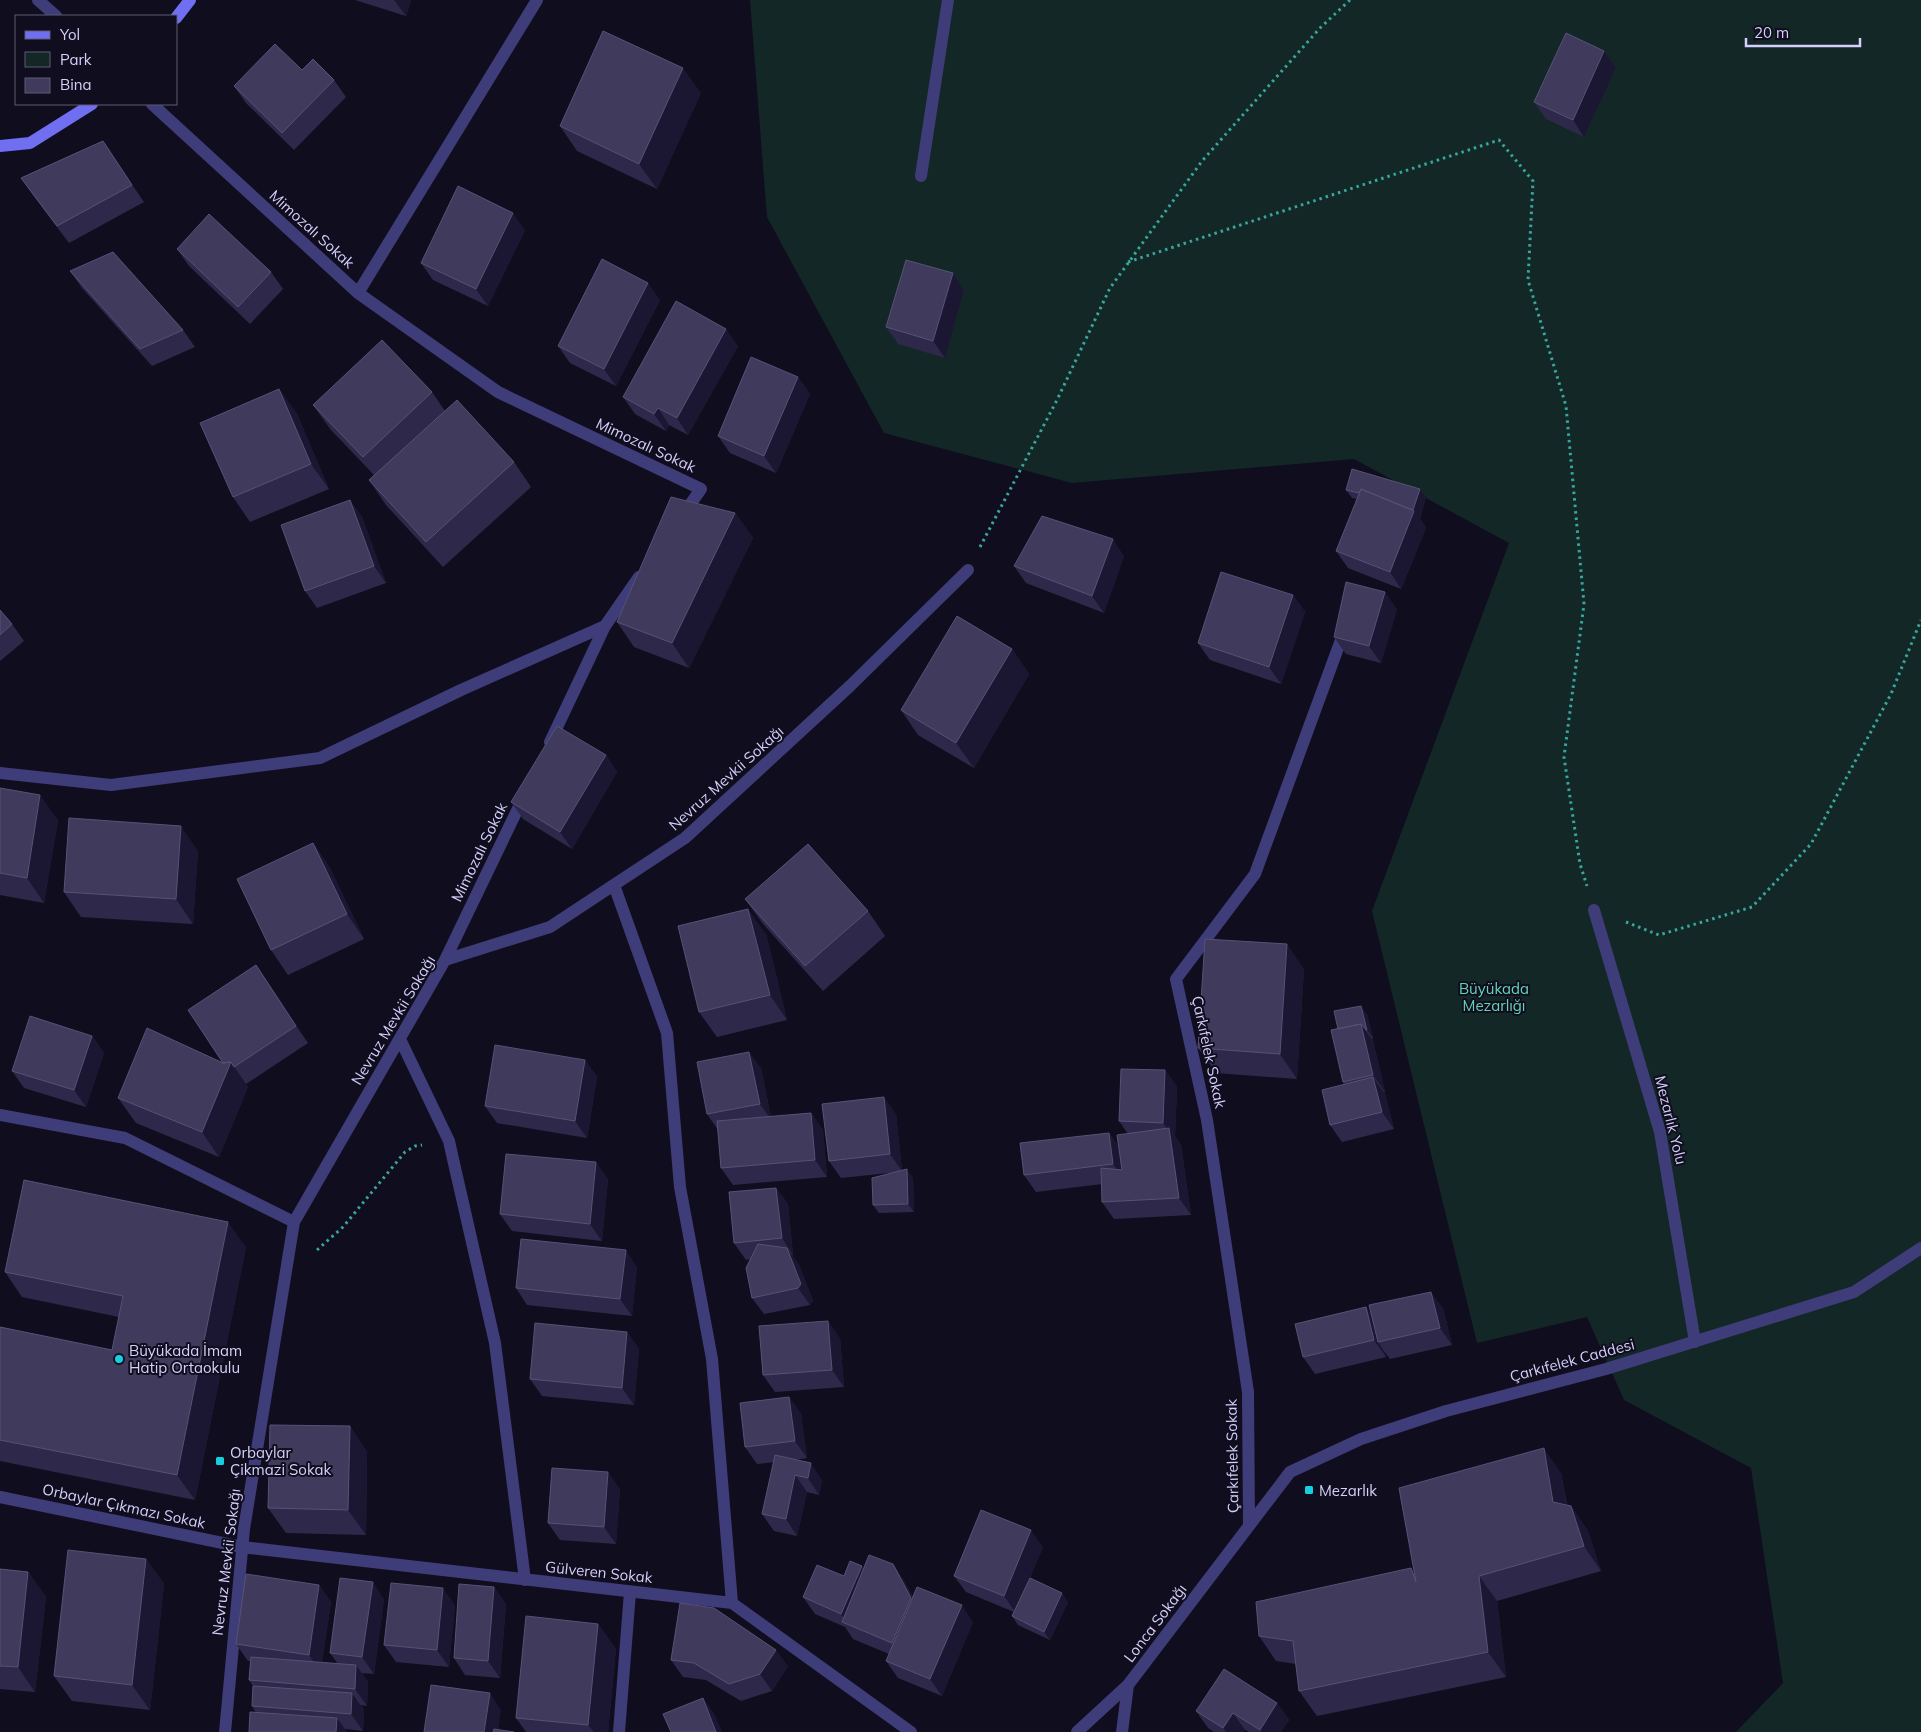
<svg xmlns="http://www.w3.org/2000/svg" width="1921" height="1732" font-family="Mulish,sans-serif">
<rect width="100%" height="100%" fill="#100e1e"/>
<path fill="#122726" d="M 750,0 L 1921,0 L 1921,1732 L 1736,1732 L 1783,1683 L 1751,1468 L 1624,1400 L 1587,1317 L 1477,1343 L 1372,911 L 1509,543 L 1354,459 L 1072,483 L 884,433 L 767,217 Z"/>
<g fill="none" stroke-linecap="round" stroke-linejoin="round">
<path stroke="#38a69d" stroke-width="3" stroke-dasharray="2.5 4" stroke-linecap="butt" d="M 1128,262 L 1499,140 L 1533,181 L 1528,280 L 1566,406 L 1584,604 L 1564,757 L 1580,864 L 1587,886
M 980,547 L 1057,400 L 1110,288 L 1202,161 L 1320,28 L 1350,0
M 1626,922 L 1659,935 L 1752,907 L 1811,844 L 1891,694 L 1921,620
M 317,1250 L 343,1227 L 405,1152 L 415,1146 L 422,1145"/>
<path stroke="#3e3d79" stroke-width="12" d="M 38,0 L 56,16
M 152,104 L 358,293 L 498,392 L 701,489 L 682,516
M 921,176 L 948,0
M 358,293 L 537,0
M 550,742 L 605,626 L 639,577
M 0,773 L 111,785 L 320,758 L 461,690 L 605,626
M 614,885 L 667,1033 L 680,1187 L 712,1359 L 732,1603
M 1594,910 L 1660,1132 L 1695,1342
M 445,960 L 524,796
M 400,1039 L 449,1141 L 453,1159 L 495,1343 L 525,1580
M 0,1115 L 125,1138 L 294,1222
M 0,1497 L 242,1547 L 732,1603 L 911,1732
M 1249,1524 L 1248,1392 L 1207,1120 L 1176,979 L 1255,874 L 1345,629
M 225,1732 L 244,1529 L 294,1222 L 445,960 L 550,927 L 685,838 L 850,686 L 968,570
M 619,1732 L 630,1592
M 1077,1732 L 1128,1685 L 1290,1472 L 1361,1439 L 1446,1411 L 1606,1369 L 1854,1292 L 1921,1248
M 1122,1732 L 1128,1685"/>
<path stroke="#706ff2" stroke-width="12" d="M 176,18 L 190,0
M 0,146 L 30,143 L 92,104"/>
</g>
<path fill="#2e294a" d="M 355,0 L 411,0 L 406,16 Z
M 1604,51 L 1616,68 L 1584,137 L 1546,119 L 1534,102 Z
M 334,80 L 346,97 L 294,150 L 246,103 L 234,86 Z
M 701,93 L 657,189 L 577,151 L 560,126 Z
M 103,141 L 144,202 L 69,243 L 33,195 L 21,178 Z
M 525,230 L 488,306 L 433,280 L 421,263 Z
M 177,249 L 271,272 L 283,289 L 250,324 L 189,266 Z
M 70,271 L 183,330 L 195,347 L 152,366 L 82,288 Z
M 953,273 L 964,290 L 945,358 L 898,344 L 886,327 Z
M 660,300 L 616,386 L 570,363 L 558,346 Z
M 738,346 L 688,435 L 669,425 L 666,431 L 635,414 L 623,397 Z
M 798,377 L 810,394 L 776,473 L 730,453 L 718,436 Z
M 279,389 L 297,414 L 329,489 L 250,522 L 233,497 Z
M 432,392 L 445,411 L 514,462 L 531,487 L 443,567 L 386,505 L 369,480 L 374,475 L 331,430 L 313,405 Z
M 1346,490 L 1426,497 L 1420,518 L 1426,528 L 1401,589 L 1348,568 L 1336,551 L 1357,499 L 1352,498 Z
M 350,500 L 362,517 L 386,583 L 317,608 L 305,591 Z
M 735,513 L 753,538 L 689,668 L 634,647 L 617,622 Z
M 1124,556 L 1104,613 L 1026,583 L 1014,566 Z
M 1293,595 L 1305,612 L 1281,684 L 1210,660 L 1198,643 Z
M 1397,609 L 1381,663 L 1346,654 L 1334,637 Z
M 0,610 L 12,624 L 24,641 L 0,661 Z
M 1012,649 L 1029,674 L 974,768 L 918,735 L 901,710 Z
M 606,755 L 617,772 L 572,849 L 523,819 L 511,802 Z
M 0,788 L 58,820 L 44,903 L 0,895 Z
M 313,843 L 330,868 L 364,939 L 288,975 L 271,950 Z
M 198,851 L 193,924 L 81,917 L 64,892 Z
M 745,899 L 868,911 L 885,936 L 823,991 L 763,924 Z
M 766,934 L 787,1020 L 717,1037 L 699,1012 Z
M 256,965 L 308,1043 L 246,1084 L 248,1087 L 219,1157 L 136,1123 L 118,1098 L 223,1063 Z
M 1304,969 L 1297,1079 L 1216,1073 L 1198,1048 Z
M 1367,1014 L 1373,1038 L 1372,1039 L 1373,1041 L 1385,1092 L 1384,1093 L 1385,1094 L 1394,1129 L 1342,1142 L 1330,1125 L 1344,1085 L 1343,1082 L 1338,1029 Z
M 92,1036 L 104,1053 L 86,1107 L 24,1088 L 12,1071 Z
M 585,1060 L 597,1077 L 587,1138 L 497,1123 L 485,1106 Z
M 761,1068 L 771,1117 L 811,1113 L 823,1130 L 827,1177 L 733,1185 L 721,1168 L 718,1130 L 707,1114 Z
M 1165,1070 L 1177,1087 L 1175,1136 L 1181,1145 L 1191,1215 L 1114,1219 L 1102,1202 L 1102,1184 L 1036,1192 L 1024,1175 L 1109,1133 L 1119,1147 L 1128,1134 L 1119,1121 Z
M 896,1114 L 902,1171 L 913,1178 L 914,1212 L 879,1213 L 873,1205 L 898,1172 L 841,1178 L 829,1161 Z
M 608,1179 L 602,1241 L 512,1231 L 500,1214 Z
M 776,1188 L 788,1204 L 793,1255 L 792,1255 L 799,1265 L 813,1301 L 810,1305 L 764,1314 L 752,1298 L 750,1259 L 746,1260 L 734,1243 Z
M 246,1247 L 195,1500 L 0,1461 L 0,1327 L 112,1350 L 119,1317 L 22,1297 L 5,1272 Z
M 637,1267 L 632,1316 L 527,1305 L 516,1288 Z
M 1366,1307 L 1372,1316 L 1443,1308 L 1452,1345 L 1390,1359 L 1384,1351 L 1386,1357 L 1315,1374 L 1303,1357 Z
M 627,1332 L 639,1349 L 634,1405 L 542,1396 L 530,1379 Z
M 840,1338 L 844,1387 L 775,1392 L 763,1375 Z
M 789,1397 L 801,1414 L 807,1458 L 795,1460 L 822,1480 L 819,1495 L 807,1492 L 797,1536 L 774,1531 L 762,1514 L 774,1462 L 757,1464 L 745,1447 Z
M 350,1426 L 367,1452 L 366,1535 L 286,1533 L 268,1508 Z
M 1561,1473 L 1567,1505 L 1571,1506 L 1588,1531 L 1601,1571 L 1497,1601 L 1506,1677 L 1317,1716 L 1299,1691 L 1296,1664 L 1276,1661 L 1259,1636 L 1411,1568 L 1415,1575 Z
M 620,1489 L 616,1544 L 560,1540 L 548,1523 Z
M 1043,1547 L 1028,1582 L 1068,1602 L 1050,1640 L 1018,1625 L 1012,1616 L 1014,1612 L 966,1592 L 954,1576 Z
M 146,1559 L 164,1584 L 150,1710 L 72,1701 L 54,1676 Z
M 893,1564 L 904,1581 L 913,1597 L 973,1622 L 942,1696 L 898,1678 L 886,1661 L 889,1654 L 853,1639 L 845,1627 L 815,1614 L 803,1597 L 844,1576 L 864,1568 Z
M 0,1569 L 28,1572 L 46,1597 L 35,1692 L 0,1689 Z
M 319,1585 L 331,1602 L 322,1662 L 338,1664 L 330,1653 L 384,1599 L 374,1674 L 362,1673 L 368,1682 L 367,1706 L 361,1705 L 364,1710 L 363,1731 L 345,1729 L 347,1732 L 249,1732 L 256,1713 L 252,1706 L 253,1686 L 249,1680 L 250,1661 L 248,1661 L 236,1644 Z
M 494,1587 L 506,1604 L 500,1678 L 465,1675 L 454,1658 Z
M 455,1605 L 449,1667 L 396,1662 L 384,1645 Z
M 598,1624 L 616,1649 L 608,1732 L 526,1732 L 516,1718 Z
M 671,1660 L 788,1666 L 772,1691 L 741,1701 L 706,1680 L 683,1677 Z
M 1277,1703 L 1289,1720 L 1281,1732 L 1249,1732 L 1245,1730 L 1243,1732 L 1214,1732 L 1208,1728 L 1196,1711 Z"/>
<path fill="#1b1631" d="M 394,0 L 411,0 L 406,16 Z
M 1604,51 L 1616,68 L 1584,137 L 1573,120 Z
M 683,68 L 701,93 L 657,189 L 639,164 Z
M 103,141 L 115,158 L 144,202 L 132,185 Z
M 513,213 L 525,230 L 488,306 L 476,289 Z
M 953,273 L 964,290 L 945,358 L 933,341 Z
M 648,283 L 660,300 L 616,386 L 604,369 Z
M 726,329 L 738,346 L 688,435 L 677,418 Z
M 798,377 L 810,394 L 776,473 L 764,456 Z
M 279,389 L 297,414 L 329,489 L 311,464 Z
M 658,408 L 669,425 L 666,431 L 654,414 Z
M 1420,489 L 1426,497 L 1420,518 L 1426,528 L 1401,589 L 1390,572 L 1414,511 L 1413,510 Z
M 350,500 L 362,517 L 386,583 L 374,566 Z
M 735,513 L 753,538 L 689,668 L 672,643 Z
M 1113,539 L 1124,556 L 1104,613 L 1092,596 Z
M 1385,592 L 1397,609 L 1381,663 L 1369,646 Z
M 1293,595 L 1305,612 L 1281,684 L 1269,667 Z
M 1012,649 L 1029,674 L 974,768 L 956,743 Z
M 606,755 L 617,772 L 572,849 L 560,832 Z
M 40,795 L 58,820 L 44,903 L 27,878 Z
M 181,826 L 198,851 L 193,924 L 176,899 Z
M 313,843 L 330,868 L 364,939 L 347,914 Z
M 748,909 L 766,934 L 787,1020 L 770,995 Z
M 1287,944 L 1304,969 L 1297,1079 L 1280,1054 Z
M 256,965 L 268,982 L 308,1043 L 296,1026 Z
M 1361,1006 L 1367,1014 L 1373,1038 L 1367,1030 Z
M 1361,1024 L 1373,1041 L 1385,1092 L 1373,1075 Z
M 92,1036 L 104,1053 L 86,1107 L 74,1090 Z
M 749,1052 L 761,1068 L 772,1121 L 760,1104 Z
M 585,1060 L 597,1077 L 587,1138 L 575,1121 Z
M 231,1062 L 248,1087 L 219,1157 L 202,1132 Z
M 1165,1070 L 1177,1087 L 1175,1136 L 1181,1145 L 1191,1215 L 1179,1198 L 1170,1133 L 1163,1123 Z
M 1373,1077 L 1385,1094 L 1394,1129 L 1382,1112 Z
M 884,1097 L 896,1114 L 902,1171 L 890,1154 Z
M 811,1113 L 823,1130 L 827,1177 L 815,1160 Z
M 1109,1133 L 1121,1150 L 1125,1181 L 1113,1164 Z
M 596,1162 L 608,1179 L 602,1241 L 590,1224 Z
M 907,1169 L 913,1178 L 914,1212 L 908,1204 Z
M 776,1188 L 788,1204 L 793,1255 L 782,1238 Z
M 228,1222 L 246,1247 L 195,1500 L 177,1475 Z
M 787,1248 L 799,1265 L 813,1301 L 810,1305 L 798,1288 Z
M 626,1250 L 637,1267 L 632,1316 L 620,1299 Z
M 1431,1292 L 1443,1308 L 1452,1345 L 1440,1328 Z
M 1366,1307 L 1377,1324 L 1378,1342 L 1384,1351 L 1386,1357 L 1374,1340 Z
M 828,1321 L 840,1338 L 844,1387 L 832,1370 Z
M 627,1332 L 639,1349 L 634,1405 L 622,1388 Z
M 789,1397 L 801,1414 L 807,1458 L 795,1441 Z
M 350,1426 L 367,1452 L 366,1535 L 348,1510 Z
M 1544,1448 L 1561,1473 L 1570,1527 L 1553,1502 Z
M 811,1463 L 822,1480 L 819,1495 L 808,1478 Z
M 608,1472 L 620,1489 L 616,1544 L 604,1527 Z
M 795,1475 L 807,1492 L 797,1536 L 786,1519 Z
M 1571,1506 L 1588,1531 L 1601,1571 L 1584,1546 Z
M 1031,1530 L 1043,1547 L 1016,1613 L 1004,1596 Z
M 146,1559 L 164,1584 L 150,1710 L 132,1685 Z
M 893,1564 L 904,1581 L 922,1615 L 904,1660 L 892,1643 Z
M 862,1566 L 874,1583 L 850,1625 L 841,1614 Z
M 28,1572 L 46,1597 L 35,1692 L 18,1667 Z
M 1479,1576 L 1497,1601 L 1506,1677 L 1488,1652 Z
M 373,1582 L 384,1599 L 374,1674 L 362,1657 Z
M 319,1585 L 331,1602 L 321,1672 L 309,1655 Z
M 494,1587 L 506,1604 L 500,1678 L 488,1661 Z
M 443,1588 L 455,1605 L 449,1667 L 437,1650 Z
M 1062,1593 L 1068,1602 L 1050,1640 L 1044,1632 Z
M 962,1605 L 973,1622 L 942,1696 L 930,1679 Z
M 598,1624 L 616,1649 L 608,1732 L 594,1732 L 588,1725 Z
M 776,1650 L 788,1666 L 772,1691 L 760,1674 Z
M 356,1665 L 368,1682 L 367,1706 L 355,1689 Z
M 352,1693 L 364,1710 L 363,1731 L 351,1714 Z
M 490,1693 L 501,1710 L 498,1732 L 484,1732 Z
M 703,1698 L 715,1715 L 722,1732 L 716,1732 Z
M 1277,1703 L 1289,1720 L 1281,1732 L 1262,1732 L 1260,1730 Z
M 1233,1713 L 1245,1730 L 1243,1732 L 1226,1732 L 1223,1728 Z
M 337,1718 L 347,1732 L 336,1732 Z"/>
<path fill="#403a5d" stroke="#575276" d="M 603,31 L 683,68 L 639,164 L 560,126 Z
M 1566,33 L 1604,51 L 1573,120 L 1534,102 Z
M 275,44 L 302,70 L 313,59 L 334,80 L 282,133 L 234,86 Z
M 103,141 L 132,185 L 57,226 L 21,178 Z
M 458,186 L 513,213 L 476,289 L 421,263 Z
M 209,214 L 271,272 L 238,307 L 177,249 Z
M 113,252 L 183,330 L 140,349 L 70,271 Z
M 602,259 L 648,283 L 604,369 L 558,346 Z
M 906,260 L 953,273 L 933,341 L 886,327 Z
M 676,301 L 726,329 L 677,418 L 658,408 L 654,414 L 623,397 Z
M 382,340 L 432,392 L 363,457 L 313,405 Z
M 751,357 L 798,377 L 764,456 L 718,436 Z
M 279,389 L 311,464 L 233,497 L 200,423 Z
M 457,400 L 514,462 L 426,542 L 369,480 Z
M 1352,469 L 1420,489 L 1413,510 L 1405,507 L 1361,489 L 1359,493 L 1346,490 Z
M 1361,489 L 1414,511 L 1390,572 L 1336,551 Z
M 671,497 L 735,513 L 672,643 L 617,622 Z
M 350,500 L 374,566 L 305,591 L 281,525 Z
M 1042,516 L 1113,539 L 1092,596 L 1014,566 Z
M 1221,572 L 1293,595 L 1269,667 L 1198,643 Z
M 1346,582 L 1385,592 L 1369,646 L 1334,637 Z
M 0,610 L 12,624 L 0,635 Z
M 957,616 L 1012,649 L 956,743 L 901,710 Z
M 557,726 L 606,755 L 560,832 L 511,802 Z
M 0,788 L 40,795 L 27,878 L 0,873 Z
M 69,818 L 181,826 L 176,899 L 64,892 Z
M 313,843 L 347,914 L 271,950 L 237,879 Z
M 808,844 L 868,911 L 805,966 L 745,899 Z
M 748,909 L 770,995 L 699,1012 L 678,926 Z
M 1205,939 L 1287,944 L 1280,1054 L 1198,1048 Z
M 256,965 L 296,1026 L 234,1067 L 231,1062 L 223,1063 L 188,1010 Z
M 1361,1006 L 1367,1030 L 1366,1030 L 1361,1024 L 1338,1029 L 1334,1011 Z
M 30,1016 L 92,1036 L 74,1090 L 12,1071 Z
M 1361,1024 L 1373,1075 L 1343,1082 L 1331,1030 Z
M 147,1028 L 223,1063 L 231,1062 L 202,1132 L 118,1098 Z
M 495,1045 L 585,1060 L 575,1121 L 485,1106 Z
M 749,1052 L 760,1104 L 707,1114 L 697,1062 Z
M 1121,1069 L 1165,1070 L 1163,1123 L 1119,1121 Z
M 1373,1077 L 1382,1112 L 1330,1125 L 1322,1090 Z
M 884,1097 L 890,1154 L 829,1161 L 822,1104 Z
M 811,1113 L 815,1160 L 721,1168 L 717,1121 Z
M 1169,1128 L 1179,1198 L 1102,1202 L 1101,1168 L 1122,1170 L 1117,1135 Z
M 1109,1133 L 1113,1164 L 1024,1175 L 1020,1143 Z
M 506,1154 L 596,1162 L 590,1224 L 500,1214 Z
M 907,1169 L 908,1204 L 873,1205 L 872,1178 Z
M 24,1180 L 228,1222 L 177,1475 L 0,1440 L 0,1327 L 112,1350 L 123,1296 L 5,1272 Z
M 776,1188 L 782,1238 L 734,1243 L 729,1192 Z
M 521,1239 L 626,1250 L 620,1299 L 516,1288 Z
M 758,1244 L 787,1248 L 801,1284 L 798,1288 L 752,1298 L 746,1268 Z
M 1431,1292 L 1440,1328 L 1378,1342 L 1369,1305 Z
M 1366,1307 L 1374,1340 L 1303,1357 L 1295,1324 Z
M 828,1321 L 832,1370 L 763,1375 L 759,1326 Z
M 535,1323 L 627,1332 L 622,1388 L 530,1379 Z
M 789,1397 L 795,1441 L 745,1447 L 740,1403 Z
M 270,1425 L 350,1426 L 348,1510 L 268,1508 Z
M 1544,1448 L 1553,1502 L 1571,1506 L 1584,1546 L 1479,1576 L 1488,1652 L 1299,1691 L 1293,1641 L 1259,1636 L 1256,1602 L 1411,1568 L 1416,1582 L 1399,1488 Z
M 775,1455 L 811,1463 L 808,1478 L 795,1475 L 786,1519 L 762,1514 Z
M 552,1468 L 608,1472 L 604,1527 L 548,1523 Z
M 981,1510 L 1031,1530 L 1004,1596 L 954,1576 Z
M 68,1550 L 146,1559 L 132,1685 L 54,1676 Z
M 869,1555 L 893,1564 L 911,1598 L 892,1643 L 842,1622 Z
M 850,1561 L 862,1566 L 841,1614 L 803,1597 L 817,1565 L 844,1576 Z
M 0,1569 L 28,1572 L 18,1667 L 0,1666 Z
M 246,1574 L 319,1585 L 309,1655 L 236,1644 Z
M 340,1578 L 373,1582 L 362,1657 L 330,1653 Z
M 1030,1578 L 1062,1593 L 1044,1632 L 1012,1616 Z
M 391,1583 L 443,1588 L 437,1650 L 384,1645 Z
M 459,1584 L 494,1587 L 488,1661 L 454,1658 Z
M 917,1587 L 962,1605 L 930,1679 L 886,1661 Z
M 680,1603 L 714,1608 L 776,1650 L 760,1674 L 729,1684 L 694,1663 L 671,1660 Z
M 526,1616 L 598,1624 L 588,1725 L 516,1718 Z
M 251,1657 L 356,1665 L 355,1689 L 249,1680 Z
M 1224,1669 L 1277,1703 L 1260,1730 L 1233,1713 L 1223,1728 L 1196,1711 Z
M 431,1685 L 490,1693 L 484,1732 L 424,1732 Z
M 253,1686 L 352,1693 L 351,1714 L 252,1706 Z
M 703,1698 L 716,1732 L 671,1732 L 663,1714 Z
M 250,1712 L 337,1718 L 336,1732 L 249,1732 Z
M 494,1729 L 514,1732 L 493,1732 Z"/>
<g fill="#14d0e1" stroke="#100e1e" stroke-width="2">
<circle cx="119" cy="1359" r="5"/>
<rect x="215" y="1456" width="10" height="10" rx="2.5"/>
<rect x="1304" y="1485" width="10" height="10" rx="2.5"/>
</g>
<g text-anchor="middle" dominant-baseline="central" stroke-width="4" stroke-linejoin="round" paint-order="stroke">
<g font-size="15" fill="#d4cffb" stroke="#100e1e">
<text transform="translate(312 229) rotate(42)">Mimozalı Sokak</text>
<text transform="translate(646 445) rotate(25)">Mimozalı Sokak</text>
<text transform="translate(726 778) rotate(-42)">Nevruz Mevkii Sokağı</text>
<text transform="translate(479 852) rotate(-64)">Mimozalı Sokak</text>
<text transform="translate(393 1020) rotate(-59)">Nevruz Mevkii Sokağı</text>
<text transform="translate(1209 1052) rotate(78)">Çarkıfelek Sokak</text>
<text transform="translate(1671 1120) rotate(76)">Mezarlık Yolu</text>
<text transform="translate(1572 1360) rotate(-15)">Çarkıfelek Caddesi</text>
<text transform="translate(1232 1456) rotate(-91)">Çarkıfelek Sokak</text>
<text transform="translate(124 1506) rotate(12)">Orbaylar Çıkmazı Sokak</text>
<text transform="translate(226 1562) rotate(-83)">Nevruz Mevkii Sokağı</text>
<text transform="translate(599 1572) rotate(6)">Gülveren Sokak</text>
<text transform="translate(1155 1623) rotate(-53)">Lonca Sokağı</text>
</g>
<g font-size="15" fill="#63d3b5" stroke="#100e1e">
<text x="1494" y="988">Büyükada<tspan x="1494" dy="17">Mezarlığı</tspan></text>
</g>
<g font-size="15" fill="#d4cffb" stroke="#100e1e" text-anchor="start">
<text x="129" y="1350">Büyükada İmam<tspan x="129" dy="17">Hatip Ortaokulu</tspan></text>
<text x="230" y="1452">Orbaylar<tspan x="230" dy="17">Çikmazi Sokak</tspan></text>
<text x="1319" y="1490">Mezarlık</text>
</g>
</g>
<rect x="15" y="15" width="162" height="90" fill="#100e1e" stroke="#5e5b76"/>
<rect x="25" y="31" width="25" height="8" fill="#706ff2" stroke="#5e5b76"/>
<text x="60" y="40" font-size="15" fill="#d4cffb">Yol</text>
<rect x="25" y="52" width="25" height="15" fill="#122726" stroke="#5e5b76"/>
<text x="60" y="65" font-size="15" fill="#d4cffb">Park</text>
<rect x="25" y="78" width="25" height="15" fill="#403a5d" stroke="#5e5b76"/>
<text x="60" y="90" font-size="15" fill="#d4cffb">Bina</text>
<path d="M1746 38v8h114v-8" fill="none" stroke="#d4cffb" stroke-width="2.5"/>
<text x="1754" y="38" font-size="15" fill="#d4cffb" stroke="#100e1e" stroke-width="4" paint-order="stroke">20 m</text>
</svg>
